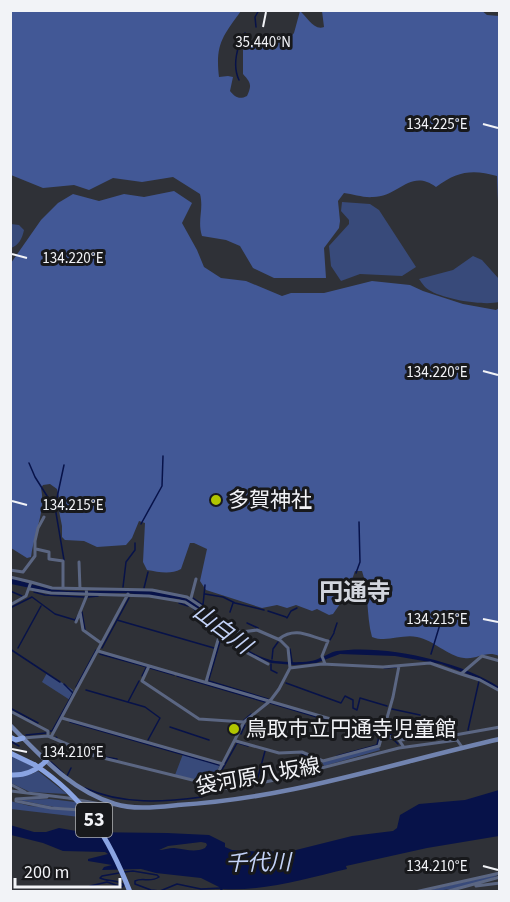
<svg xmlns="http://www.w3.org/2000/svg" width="510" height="902" font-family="'Source Sans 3','Noto Sans JP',sans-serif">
<rect width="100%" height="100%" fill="#2f3137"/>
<path fill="#384a7a" d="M 342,202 L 370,204 L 379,210 L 416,267 L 402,276 L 360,274 L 341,281 L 331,266 L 329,246 L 349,224 L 349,220 L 341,211 Z
M 11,224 L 19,225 L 24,230 C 22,239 19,245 11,248 Z
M 473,256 L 482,260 L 499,279 L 499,302 C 483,306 443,299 429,290 C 425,288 422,283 419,279 L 453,270 Z
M 47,673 L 73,690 L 70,700 L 42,682 Z
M 379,747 L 380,750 L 324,766 L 322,762 Z
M 183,754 L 220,765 L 211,783 L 175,775 Z
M 10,755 L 32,766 L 34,768 L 18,774 L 11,773 Z
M 38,771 L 67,794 L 30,792 L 11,783 L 10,777 L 32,774 Z
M 50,799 L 75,802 L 81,809 L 54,807 L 19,800 Z
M 10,801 L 30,806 L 83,811 L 88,818 L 11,809 Z
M 499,874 C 483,886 442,891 421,892 Z"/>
<path fill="#425896" d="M 481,10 L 487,15 L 499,16 L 499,227 L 497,176 C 473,169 457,171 436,187 C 410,168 399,197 373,197 C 364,198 353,194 344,193 L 338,201 L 340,221 L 339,228 L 324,248 L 326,278 L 274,278 L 253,268 L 240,246 L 226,240 L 202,236 C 197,220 204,210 200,194 L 173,177 L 142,182 L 113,178 L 89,190 L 74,185 L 43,188 L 11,175 L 11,11 L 241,11 C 223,36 215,44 219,77 L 228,76 L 233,77 L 230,91 C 235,97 239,100 247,96 C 252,85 251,83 243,74 L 243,48 C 249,45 256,38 262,37 C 269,35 277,42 288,40 L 294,33 L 300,11 C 307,17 314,31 324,27 L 322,11 Z
M 174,191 L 192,203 L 182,223 L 197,250 L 204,267 L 221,278 L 246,281 L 282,296 L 291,293 L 324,293 L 372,281 L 410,285 L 423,291 L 463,304 L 496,310 L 499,308 L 499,656 C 486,650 477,660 464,658 C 447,656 434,640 417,637 C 401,634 387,643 372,637 C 366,615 369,590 362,571 L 355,571 L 347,594 L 333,614 L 329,615 L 317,609 L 312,611 L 296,605 L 287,608 L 277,605 L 262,608 L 206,590 L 200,581 L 207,549 L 194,543 L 190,543 L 181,569 C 170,575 159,572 147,570 L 143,562 L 145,523 L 139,521 L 132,538 L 126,545 L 97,547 L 84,541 L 65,540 L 62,537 L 62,526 L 58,506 L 59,497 L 57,489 L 50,484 L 43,485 L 41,488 C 46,511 34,533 31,557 L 27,558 L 11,548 L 11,263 L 41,220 L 58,203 L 73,194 L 99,201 L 124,194 L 144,197 Z"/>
<path fill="#071249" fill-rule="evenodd" d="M 11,578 C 24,582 37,586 50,589 C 95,596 144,582 187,599 C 202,604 210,618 221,628 C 235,643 255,657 275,661 C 286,662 310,664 320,658 C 326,656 330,652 337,651 C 383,644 461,661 499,687 L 499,690 L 481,679 L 441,664 L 395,656 L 340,654 L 316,663 L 294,665 L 271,663 L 244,651 L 230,640 L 197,608 L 179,599 L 126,593 L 85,594 L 45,591 L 11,584 Z
M 499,790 L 499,836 L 427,848 L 346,866 L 347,869 C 305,879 266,891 223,889 L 221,891 L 219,887 L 201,878 L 156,873 L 141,869 L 102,870 L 104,867 L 112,865 L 88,861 L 88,859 L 108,854 L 105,852 L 63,851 L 43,843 L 11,835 L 10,825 L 34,832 L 46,832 L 59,828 L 82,832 L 167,833 L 209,835 L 225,843 L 225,847 L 232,850 L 262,852 L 292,851 L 352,836 L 393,831 L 397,828 L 400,815 L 419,804 L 465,800 ZM 201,842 L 206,843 L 207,845 L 205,848 C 194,853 186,849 174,848 C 169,848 163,850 159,850 L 168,846 Z"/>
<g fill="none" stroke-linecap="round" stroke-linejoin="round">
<path stroke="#071249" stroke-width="1.5" d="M 256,27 L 255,17 L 259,10
M 239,80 C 232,65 237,46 245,33
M 29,463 L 35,477 L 54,507
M 64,465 L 55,507 L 64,560
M 141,524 L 162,486 L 163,456
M 356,573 L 360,562 L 359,522
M 354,583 L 357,596 L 364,604
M 123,587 L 126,562 L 135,550 L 135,543
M 144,588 L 148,572
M 10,591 L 22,596
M 34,592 L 45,595 L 84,597
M 205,594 L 223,597 L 235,603 L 264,610
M 88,597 L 98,596
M 193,598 L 203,605 L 205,585
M 179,603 L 188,606
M 10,608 L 32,597 L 55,614 L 75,620 L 77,617
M 193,608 L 217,633
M 268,611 L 286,617
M 82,612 L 85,630
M 230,612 L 233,603
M 287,618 L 291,611 L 297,608
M 117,620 L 214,648
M 247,623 L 258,628
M 334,632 L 337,623
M 330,640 L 334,633
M 18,648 L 41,606
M 102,648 L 129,598
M 10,649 L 60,682
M 290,649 L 292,662
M 100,654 L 147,667
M 431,654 L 441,621
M 272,659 L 273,649 L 278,642
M 271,664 L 271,670 L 277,673
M 150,668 L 174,675
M 384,668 L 397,667
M 142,676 L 146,668
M 177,676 L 265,702
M 209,679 L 221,638
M 209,681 L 268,699
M 286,683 L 341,703 L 345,696 L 353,700 L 353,708 L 357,710 L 360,698 L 387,706
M 76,687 L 96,650
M 86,690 L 145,707 L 160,718 L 148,740
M 128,702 L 139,681
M 270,703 L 377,735
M 10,708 L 38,723
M 392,709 L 420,715
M 243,721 L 251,714
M 70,722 L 219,765
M 170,727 L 209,740
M 468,730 L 479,681
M 50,731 L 52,731 L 73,693 L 64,684
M 385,733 C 408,740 431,735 455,733
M 241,734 L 245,725
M 26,735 L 46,733
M 56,737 L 57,738
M 388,738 L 392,739
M 394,740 L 398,744
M 10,741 L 19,746
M 238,743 L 248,746
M 300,753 L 319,762
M 94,754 L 100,755
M 337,756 L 377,745 L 379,736
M 105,757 L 117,759
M 307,758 L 308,768
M 51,762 L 63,773
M 67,776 L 71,768
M 257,781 L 265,751
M 214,784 L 237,743
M 85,788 C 122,805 164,802 202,797
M 124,872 L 133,871 L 157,875 L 159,877 C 150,883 143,877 135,881 L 135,884 L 151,890 L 160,891 L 177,884 L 201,889 L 221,888
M 90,886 L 107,882 L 122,887 L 124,885 C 117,879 108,882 100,878 L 102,876 L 119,873"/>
<path stroke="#5b6682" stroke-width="3" d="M 36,549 L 49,552 L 49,559 L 63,561 L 63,588
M 79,562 L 80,589
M 10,570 L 23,572 L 35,556 L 35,541 L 38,528 L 44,517
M 10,577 L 31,582
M 30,589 L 51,593 L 149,596 L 185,602 L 199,611 L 236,647 L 268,664
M 191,598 L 196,579
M 10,605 L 26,596 L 31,582 L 52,588 L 152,590 L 187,597 L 205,609 L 225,631 L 242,632 L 257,630 L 280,640 L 288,648 L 290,668 L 279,689 L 270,701 L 244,722 L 211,786
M 80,612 L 83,630 L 101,643
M 76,622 L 87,595 L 86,589
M 279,639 C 296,626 310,637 328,641 L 322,656 L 325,664
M 98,651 L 382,734 L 399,740 L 403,746
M 149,666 L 142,681 L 199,719 L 244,722
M 290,668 L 322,664 L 383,667 L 430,663 L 461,674 L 482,656 L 500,661
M 461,674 L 480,680 L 500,691
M 206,682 L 220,633
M 10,711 L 48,731 L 48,736
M 62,718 L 223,764
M 51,737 L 128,594
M 23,738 L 48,736 L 95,756 L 229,789 L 275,780 L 399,748 L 457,740 L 462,747
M 400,740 L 455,735 L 500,727
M 236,741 L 279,753 L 302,752 L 323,761 L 379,746 L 393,697 L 399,666
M 47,761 L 50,746
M 10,784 L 25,792
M 11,791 L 68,798 L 106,805 L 113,805
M 47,797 L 16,799 L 16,801 L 51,808 L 80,810
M 476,886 L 500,883
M 415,892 L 500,873
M 445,892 L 500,877"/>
<path stroke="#7183af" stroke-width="4.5" d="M 10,725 C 42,757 70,790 115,804 C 134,810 158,807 178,805 C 287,799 393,763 500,739"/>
<path stroke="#8aa4e2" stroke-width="5" d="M 10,737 L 16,740 L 23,738
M 10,753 L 35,765
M 10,775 C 25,776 36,771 46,761"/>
<path stroke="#8aa4e2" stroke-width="5" d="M 35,765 C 85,798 109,838 130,892"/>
</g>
<path fill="none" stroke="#f2f3f7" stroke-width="2" d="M 263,27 L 266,12M 483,124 L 498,128M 12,254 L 27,258M 483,371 L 498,375M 12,501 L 27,505M 483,619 L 498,622M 12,749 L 27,752M 483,866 L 498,870"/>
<g fill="#b0c500" stroke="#18191c" stroke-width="2">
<circle cx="216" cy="500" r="6"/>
<circle cx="234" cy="729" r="6"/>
</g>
<g text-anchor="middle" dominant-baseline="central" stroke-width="6" stroke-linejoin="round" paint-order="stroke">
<rect fill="#18191c" stroke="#b1b2b5" stroke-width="1.5" x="76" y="803" width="36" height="34" rx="4.5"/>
<g font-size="20" font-weight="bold" fill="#f2f3f7">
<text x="94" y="820">53</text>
</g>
<g font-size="21" fill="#f2f3f7" stroke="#18191c" text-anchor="start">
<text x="228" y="500">多賀神社</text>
<text x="246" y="729">鳥取市立円通寺児童館</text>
</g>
<g font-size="21" fill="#f2f3f7" stroke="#18191c">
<text transform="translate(258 776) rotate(-10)">袋河原八坂線</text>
</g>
<g font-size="22" font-style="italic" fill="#c4d3f8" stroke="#18191c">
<text transform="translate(222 629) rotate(37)">山白川</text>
<text transform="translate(258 863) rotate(-1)">千代川</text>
</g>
<g font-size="24" font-weight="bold" fill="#d2d5dd" stroke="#18191c">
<text x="355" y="592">円通寺</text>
</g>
</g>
<g font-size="15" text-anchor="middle" fill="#f2f3f7" stroke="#18191c" stroke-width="6" stroke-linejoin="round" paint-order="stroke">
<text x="263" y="47">35.440°N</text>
<text x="437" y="129">134.225°E</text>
<text x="73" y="263">134.220°E</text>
<text x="437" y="377">134.220°E</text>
<text x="73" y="510">134.215°E</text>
<text x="437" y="624">134.215°E</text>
<text x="73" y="757">134.210°E</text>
<text x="437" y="871">134.210°E</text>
</g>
<rect width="510" height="902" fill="none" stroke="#f2f3f7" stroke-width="24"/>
<path d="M15 878v9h105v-9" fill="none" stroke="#f2f3f7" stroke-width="3"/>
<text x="24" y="878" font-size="18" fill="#f2f3f7" stroke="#18191c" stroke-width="4.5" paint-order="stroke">200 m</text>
</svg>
